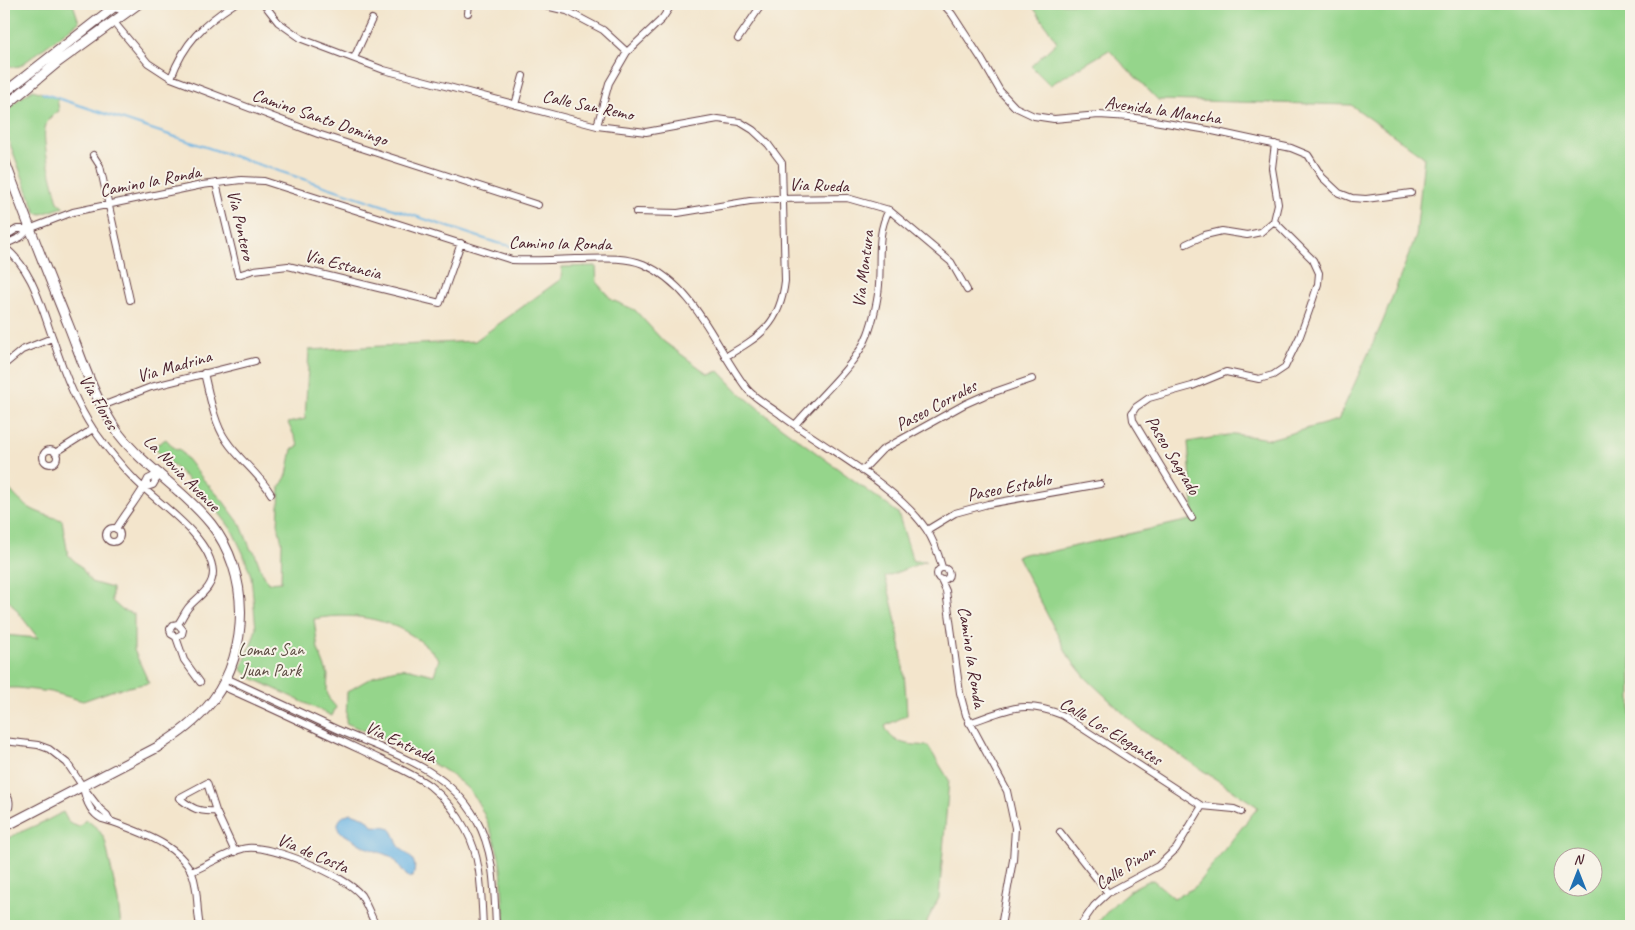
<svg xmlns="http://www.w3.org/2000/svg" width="1635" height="930" font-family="Caveat,sans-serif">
<rect width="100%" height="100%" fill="#f7f3e8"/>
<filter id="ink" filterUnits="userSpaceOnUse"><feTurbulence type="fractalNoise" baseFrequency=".02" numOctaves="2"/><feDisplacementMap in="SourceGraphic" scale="10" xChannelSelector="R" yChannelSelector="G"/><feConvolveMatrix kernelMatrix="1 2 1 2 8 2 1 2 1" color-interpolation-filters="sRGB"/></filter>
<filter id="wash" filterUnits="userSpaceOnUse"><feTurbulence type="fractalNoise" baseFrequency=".0096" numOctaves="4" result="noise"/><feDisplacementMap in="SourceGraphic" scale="20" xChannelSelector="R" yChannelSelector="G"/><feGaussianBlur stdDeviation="1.12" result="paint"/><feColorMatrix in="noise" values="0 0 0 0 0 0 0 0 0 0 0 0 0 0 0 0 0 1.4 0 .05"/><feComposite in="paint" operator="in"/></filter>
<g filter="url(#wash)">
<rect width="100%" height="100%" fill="#f3e5cc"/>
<path fill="#95d58b" stroke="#707a5b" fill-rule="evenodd" d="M 4,4 L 73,4 L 79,22 L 20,66 L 13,67 L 4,64 Z
M 1031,4 L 1631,4 L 1631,926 L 1095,926 C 1110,908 1129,885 1153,880 L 1174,898 L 1194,888 L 1258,807 L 1140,729 L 1086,678 L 1069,657 L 1017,556 L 1028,553 L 1045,553 L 1194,519 L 1188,442 L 1234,434 L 1270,439 L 1338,420 L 1383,321 L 1416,236 L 1424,157 L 1351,105 L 1158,100 L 1109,50 L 1050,85 L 1031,66 L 1057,42 ZM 1562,858 L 1592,858 L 1592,888 L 1562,888 Z
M 33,90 L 57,98 L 59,111 C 53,115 48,118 46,125 C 40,140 54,185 58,202 L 64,207 L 42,214 L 36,213 L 4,128 C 4,109 17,100 33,90 Z
M 596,266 L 597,283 L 612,300 L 635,310 L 663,341 L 708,374 L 719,371 L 740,393 L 776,423 L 898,513 L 913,561 L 926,561 L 885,577 C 898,621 905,668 907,715 L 885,726 C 892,746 910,744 928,746 L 949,780 L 939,898 L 927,921 L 927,926 L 506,926 C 501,904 504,880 499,857 C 494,837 482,803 467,788 C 437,760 384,739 346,723 L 347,692 C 365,681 388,666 410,669 C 418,671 426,673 434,675 L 439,659 C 408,622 360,610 314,619 L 318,649 L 328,675 L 327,690 L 329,699 L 336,707 L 332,716 L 250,677 L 241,669 L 251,645 L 256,629 L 251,576 L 243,553 L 232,530 L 207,497 L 153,447 L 166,439 L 176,450 L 179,449 L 203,479 L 223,501 L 241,525 L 251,550 L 254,551 L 261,570 L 268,583 L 281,582 L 282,543 L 278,525 L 280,487 L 287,475 L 292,449 L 299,446 L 288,423 L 305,419 L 309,350 L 475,341 L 561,279 L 562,267 Z
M 4,482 C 23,508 32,511 62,520 L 68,555 L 81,567 L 91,582 L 112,588 L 112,601 L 122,610 L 134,614 L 134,650 L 149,683 L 114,690 L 83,701 L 51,692 L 18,688 L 4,688 L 4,635 L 38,638 L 4,594 Z
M 63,812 L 69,823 L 79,827 L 86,819 L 99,830 L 105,840 L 118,901 L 121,926 L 4,926 L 4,840 C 23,830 44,823 63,812 Z"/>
<path fill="#6cb5e4" stroke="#5b6a88" d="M 351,813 L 366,818 L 373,826 C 379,827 384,825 389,828 C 395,832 395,840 399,846 C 408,857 419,858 413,876 L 410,878 L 406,875 L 395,860 L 390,856 L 365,847 L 339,831 C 335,822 342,815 351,813 Z"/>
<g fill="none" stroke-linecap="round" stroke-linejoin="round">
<path stroke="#6cb5e4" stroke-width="2" d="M 4,79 L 12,82
M 42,93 L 497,243 L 516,247"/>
</g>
</g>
<g filter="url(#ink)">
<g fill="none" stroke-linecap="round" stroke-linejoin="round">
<g stroke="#633d43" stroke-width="8">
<path id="street" d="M 264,4 L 278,22 L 302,39 L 384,70 L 597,126 L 646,132 L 718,119 L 740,122 L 753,130 L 768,144 L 782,163 L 785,281 C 780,324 761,336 725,357
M 537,4 L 567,11 L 603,30 L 627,52
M 940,4 L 944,5 L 952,14 L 982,60 L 1000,91 L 1015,107 L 1034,116 L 1054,119 L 1099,115 L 1130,117 L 1208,130 L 1291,148 L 1308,155 L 1322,177 L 1339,193 L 1352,198 L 1366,199 L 1411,193
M 468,13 L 469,4
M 113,21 L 148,63 L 171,78 L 318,134 L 538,205
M 738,39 L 762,4
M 354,58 L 372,19
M 171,78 C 184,43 203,24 234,4
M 515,105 L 523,76
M 597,126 L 609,83 L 627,52 L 662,19 L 672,4
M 93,155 L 100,166 L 130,300
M 216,183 L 238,275 L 254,270 L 288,266 L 440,303 L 461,243
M 636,212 L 678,213 L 750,201 L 776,199 L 847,198 L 889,210 L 951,262 L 967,290
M 4,237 L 17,229 L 29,229
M 4,244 L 8,243 L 21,237 L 29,229 L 73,212 L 202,185 L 241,180 L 264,181 L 512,260 C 533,261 555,260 576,259 C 597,259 623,256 643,264 C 697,287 715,348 748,390 C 757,400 771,407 781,415 C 826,449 895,484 926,529 C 933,539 939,556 942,567
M 1186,244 L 1205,235 L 1222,231 L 1247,235 L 1261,232 L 1274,221 L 1278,204 L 1272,168 L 1275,144
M 4,247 C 33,269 41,307 53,339 C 63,370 75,402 93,429 C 106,447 120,465 136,481 C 159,504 211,537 213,572 C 213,589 197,597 188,608 C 184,613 182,619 178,624
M 4,365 L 22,350 L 52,338
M 204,373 C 209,393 214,423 226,440 C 239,460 259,473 271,494
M 102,406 L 151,387 L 255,361
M 795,425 C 817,398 856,366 868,334 C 873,321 878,299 879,285 C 881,259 876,234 889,210
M43 457a7 7 0 1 1 14 0a7 7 0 1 1-14 0Z
M 55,453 L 93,429
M 862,471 L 882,450 L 965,404 L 983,396 L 1032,379
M 144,488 L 153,485 L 160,473
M 1192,518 L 1133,420 L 1132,413 L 1136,407 L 1149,398 L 1192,386 L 1226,372 L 1259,379 L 1273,375 L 1285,367 L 1300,336 L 1309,311 L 1318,284 L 1319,273 L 1313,260 L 1274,221
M106 535a7 7 0 1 1 14 0a7 7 0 1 1-14 0Z
M 116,529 C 126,512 141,495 148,479 L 160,473
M 927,530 L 955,513 L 988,504 L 1100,484
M937 574a6 6 0 1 1 12 0a6 6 0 1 1-12 0Z
M 941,580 L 946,591 L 960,693 L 966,715 L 1007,791 L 1015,828 L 1013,860 L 1001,926
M 176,637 L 182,634 L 183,630 L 178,624 L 173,625 L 170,629 L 171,634 L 176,637 L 184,660 L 200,682
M 226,678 C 263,695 300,712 336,729 C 388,752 447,767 476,819 C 495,853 494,889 496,926
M 222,686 C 269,707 316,729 363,751 C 383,761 413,773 430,786 C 445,798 457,813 466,830 C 482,859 481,894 483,926
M 969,723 C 1007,710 1022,699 1062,715 L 1202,806
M 4,741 L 38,745 L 49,749 L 67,763 L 83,787 L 100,809 L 107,815 L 110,821
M 83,787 C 85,798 90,813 102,819 C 105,820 109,821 113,822 C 141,833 178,844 192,873 C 199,890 196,909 200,926
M 4,795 C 10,796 10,803 9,808 L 4,810
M 1202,806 L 1234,809 L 1241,812
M 216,811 C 198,812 193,809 179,798 L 207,783 L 216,811 L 235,852
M 1060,832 L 1108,893
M 191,872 C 206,866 233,849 247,848 C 272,845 345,875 361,895 C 367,905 371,916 376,926
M 1080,926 L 1094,906 L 1108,893 L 1158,866 L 1176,849 L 1202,806"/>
</g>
<g stroke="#633d43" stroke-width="11">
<path id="secondary" d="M 4,93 L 114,7 L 129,9
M 4,107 L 58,62 L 138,4
M 4,159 C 24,215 46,269 68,324 C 79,351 89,384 103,408 C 108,417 113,426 119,434 C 145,468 184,490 211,524 C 250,573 250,650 213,700 C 197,721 177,735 156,748 L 4,827"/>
</g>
<use href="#street" stroke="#fff" stroke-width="6"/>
<use href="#secondary" stroke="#fff" stroke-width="9"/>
</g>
</g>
<g text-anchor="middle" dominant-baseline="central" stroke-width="4" stroke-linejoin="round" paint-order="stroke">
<g font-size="18" fill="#4a1f2b" stroke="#f7f3e8">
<text transform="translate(588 105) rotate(12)">Calle San Remo</text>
<text transform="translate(1163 110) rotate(8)">Avenida la Mancha</text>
<text transform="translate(320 117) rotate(19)">Camino Santo Domingo</text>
<text transform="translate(150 181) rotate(-11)">Camino la Ronda</text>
<text transform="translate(819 185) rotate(2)">Via Rueda</text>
<text transform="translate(241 225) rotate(77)">Via Puntero</text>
<text transform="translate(560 243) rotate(1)">Camino la Ronda</text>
<text transform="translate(343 264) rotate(14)">Via Estancia</text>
<text transform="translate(863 269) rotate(-83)">Via Montura</text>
<text transform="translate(174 366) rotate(-16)">Via Madrina</text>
<text transform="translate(99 402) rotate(60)">Via Flores</text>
<text transform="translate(936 405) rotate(-28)">Paseo Corrales</text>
<text transform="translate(1173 455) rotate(59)">Paseo Sagrado</text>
<text transform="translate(182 473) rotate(45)">La Novia Avenue</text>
<text transform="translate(1009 487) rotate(-11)">Paseo Establo</text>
<text transform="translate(972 657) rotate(81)">Camino la Ronda</text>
<text transform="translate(1111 731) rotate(31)">Calle Los Elegantes</text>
<text transform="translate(401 742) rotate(25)">Via Entrada</text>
<text transform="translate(313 853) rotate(23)">Via de Costa</text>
<text transform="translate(1125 867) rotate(-33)">Calle Pinon</text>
</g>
<g font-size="18" fill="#5d4c43" stroke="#f7f3e8">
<text x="271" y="649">Lomas San<tspan x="271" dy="21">Juan Park</tspan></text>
</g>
</g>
<rect width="1635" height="930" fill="none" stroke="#f7f3e8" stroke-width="20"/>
<g transform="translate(1578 872)"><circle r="24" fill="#f7f3e8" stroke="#b29e9c"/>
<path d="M0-4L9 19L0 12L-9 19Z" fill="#1f6fb2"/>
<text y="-8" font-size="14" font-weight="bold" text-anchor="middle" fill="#4a1f2b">N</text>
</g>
</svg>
